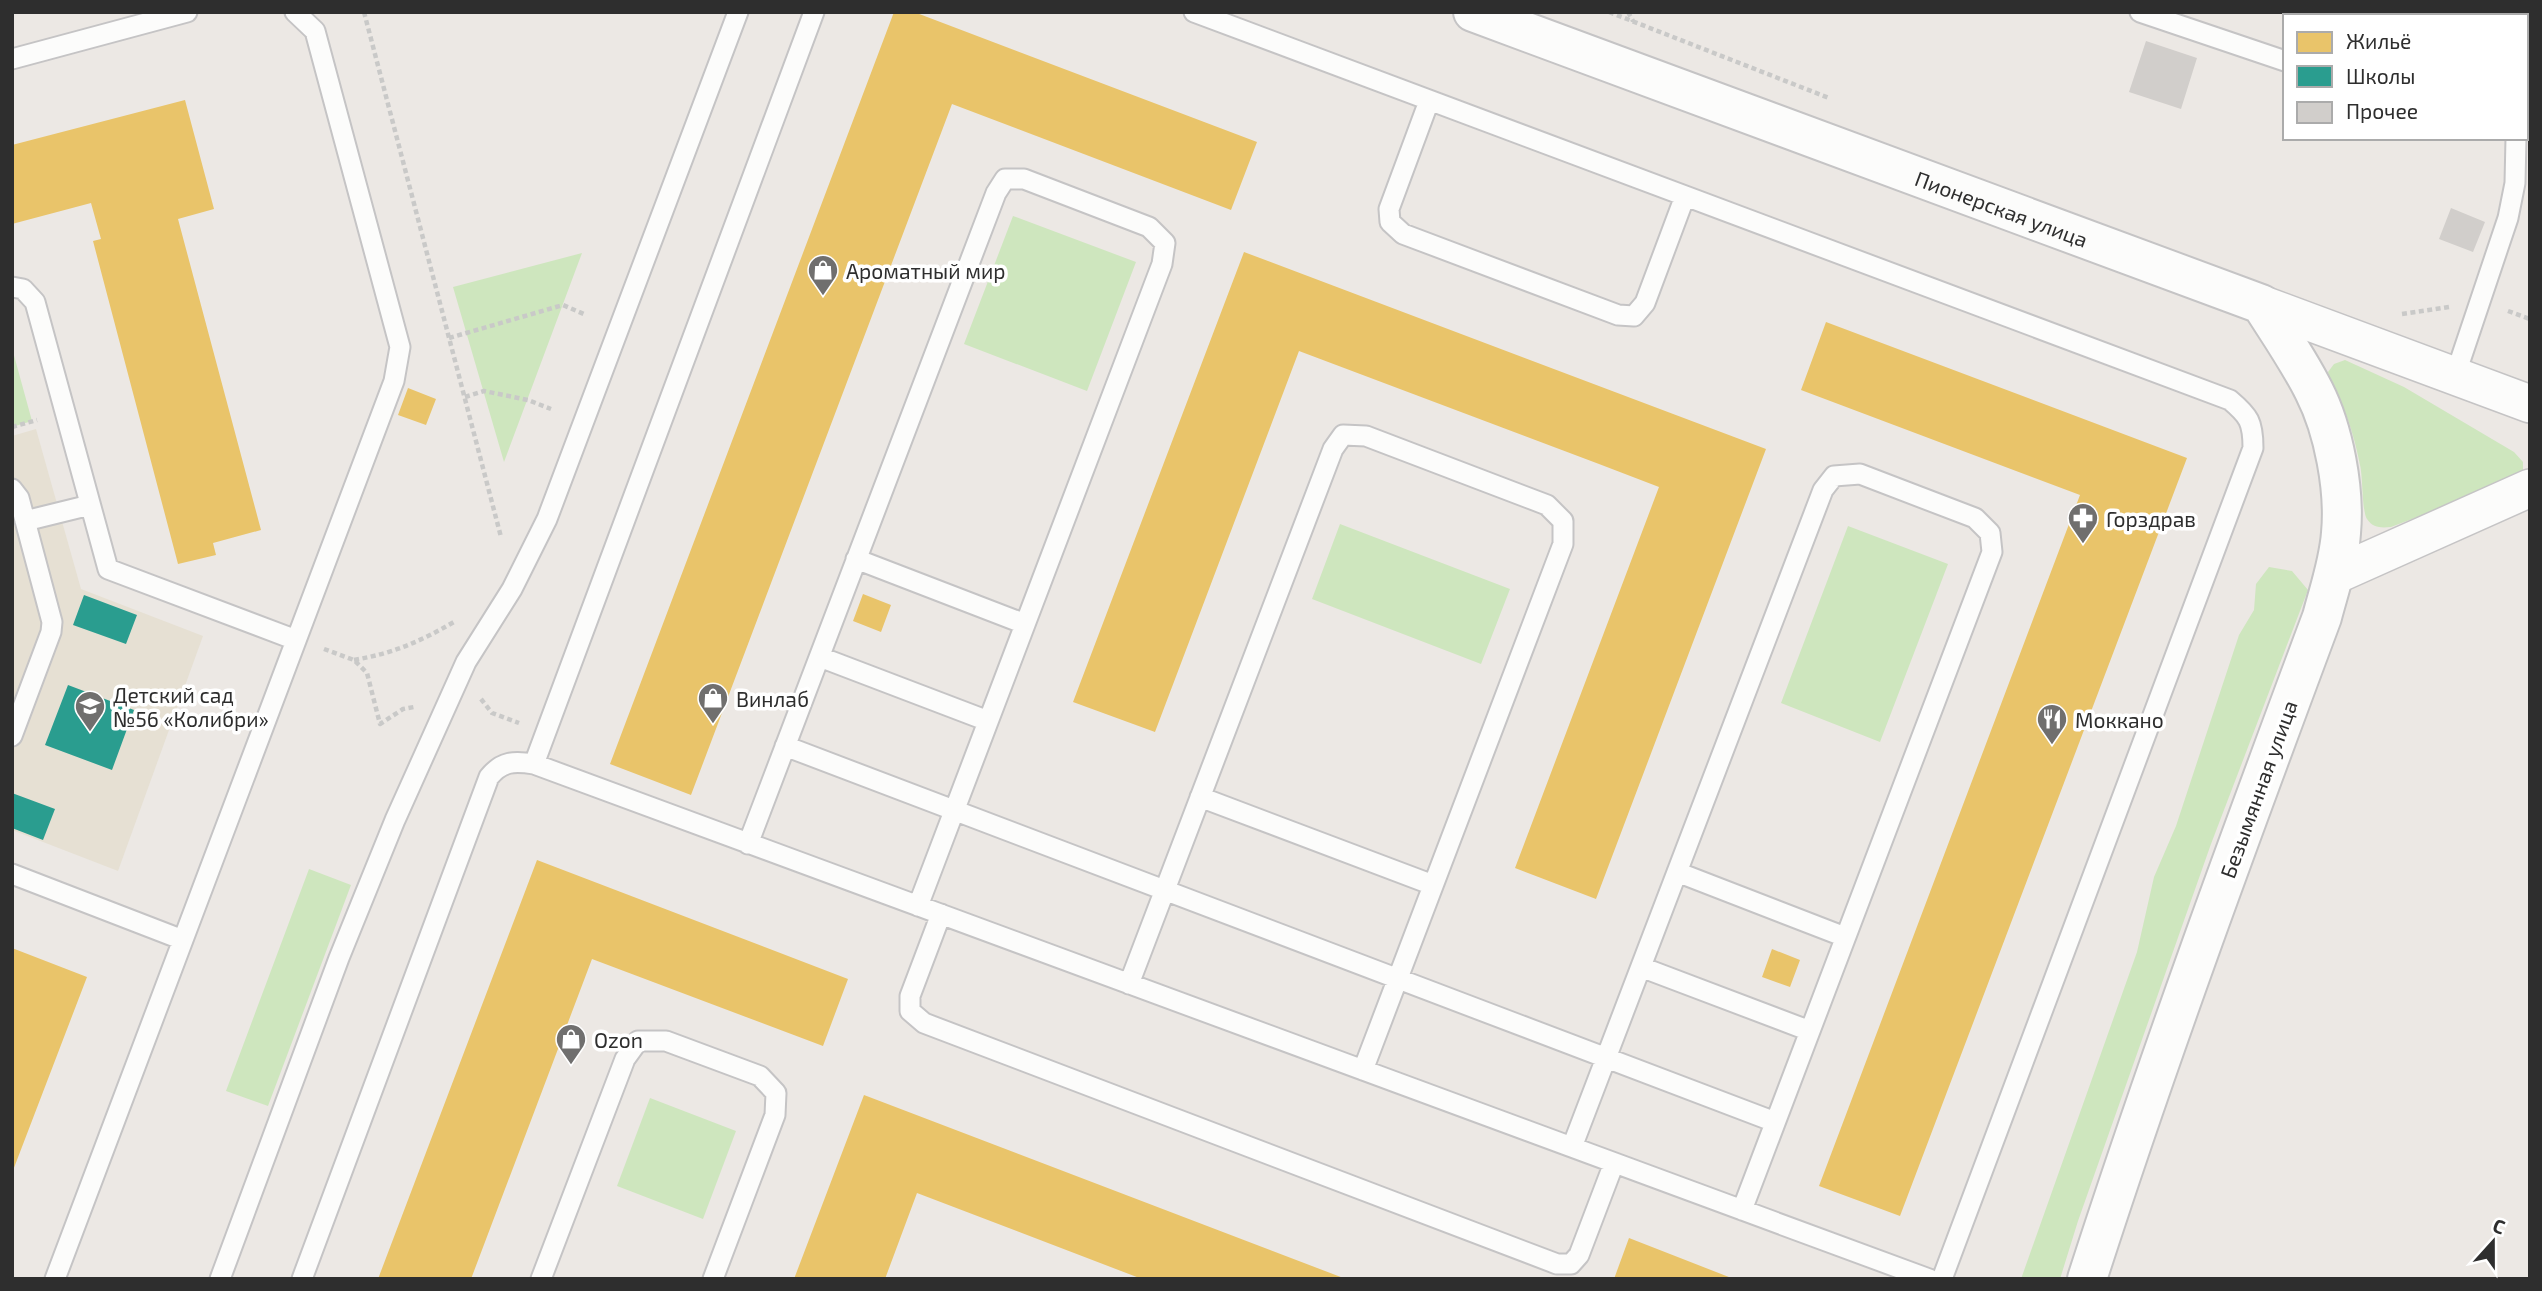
<svg xmlns="http://www.w3.org/2000/svg" width="2542" height="1291" font-family="'Exo 2',sans-serif">
<rect width="100%" height="100%" fill="#ece8e4"/>
<path fill="#e6e0d3" d="M 36,429 L 81,589 L 203,636 L 118,871 L 12,830 L 12,436 Z"/>
<path fill="#cee6be" d="M 1013,216 L 1136,262 L 1087,391 L 964,344 Z
M 582,253 L 504,462 L 453,287 Z
M 12,348 L 32,421 L 12,427 Z
M 2345,360 L 2404,387 L 2514,452 L 2523,462 L 2523,470 L 2517,479 L 2391,527 C 2381,528 2373,528 2367,519 C 2362,512 2363,477 2360,465 C 2356,445 2351,426 2343,407 C 2337,395 2330,386 2328,372 L 2334,364 Z
M 1340,524 L 1510,589 L 1481,664 L 1312,599 Z
M 1848,526 L 1948,564 L 1880,742 L 1781,703 Z
M 2269,567 L 2292,571 L 2308,590 L 2211,844 L 2078,1221 L 2060,1279 L 2021,1279 L 2137,952 L 2154,877 L 2176,826 L 2239,635 L 2254,610 L 2256,584 Z
M 309,869 L 351,885 L 268,1106 L 226,1091 Z
M 650,1098 L 736,1131 L 703,1219 L 617,1186 Z"/>
<path fill="#e9c46a" d="M 894,12 L 914,12 L 1257,142 L 1231,210 L 952,104 L 691,795 L 610,764 Z
M 185,100 L 214,209 L 178,219 L 261,530 L 213,543 L 216,555 L 178,564 L 93,241 L 101,239 L 91,203 L 12,224 L 12,145 Z
M 1244,252 L 1766,449 L 1596,899 L 1515,868 L 1659,487 L 1599,464 L 1299,351 L 1155,732 L 1073,702 Z
M 1826,322 L 2187,458 L 1900,1216 L 1819,1186 L 2080,495 L 1801,390 Z
M 408,388 L 436,399 L 426,425 L 398,415 Z
M 863,594 L 891,605 L 881,632 L 853,621 Z
M 537,860 L 848,979 L 823,1046 L 592,959 L 471,1279 L 378,1279 Z
M 12,948 L 87,977 L 12,1173 Z
M 1772,949 L 1800,960 L 1790,987 L 1762,977 Z
M 864,1095 L 1346,1279 L 1142,1279 L 917,1193 L 885,1279 L 794,1279 Z
M 1629,1238 L 1734,1279 L 1614,1279 Z"/>
<path fill="#2a9d8f" d="M 84,595 L 137,615 L 126,644 L 73,625 Z
M 68,685 L 134,710 L 112,770 L 45,745 Z
M 12,793 L 55,809 L 43,840 L 12,828 Z"/>
<path fill="#d1cecb" d="M 2488,12 L 2486,16 L 2348,16 L 2339,13 Z
M 2146,41 L 2197,58 L 2181,109 L 2129,92 Z
M 2451,208 L 2485,222 L 2473,252 L 2439,239 Z"/>
<g fill="none" stroke-linecap="round" stroke-linejoin="round">
<g stroke="#c5c4c5" stroke-width="23">
<path id="service" d="M 1194,12 L 2230,400 C 2249,416 2253,422 2253,448 L 1942,1279
M 2140,12 L 2285,61
M 2526,49 L 2530,38
M 12,59 L 187,12
M 1429,101 L 1389,209 L 1390,222 L 1403,234 L 1618,315 L 1634,316 L 1645,303 L 1685,196
M 12,287 L 23,289 L 35,302 L 108,569 L 296,640
M 2455,376 L 2508,218 L 2515,183 L 2516,138
M 12,489 L 19,498 L 52,622 L 51,632 L 12,736
M 25,521 L 90,505
M 856,559 L 1025,624
M 820,657 L 988,721
M 785,746 L 1775,1122
M 534,764 L 1929,1279
M 1200,797 L 1433,885
M 748,844 L 996,193 L 1005,179 L 1024,179 L 1149,227 L 1165,243 L 1162,264 L 918,906
M 1677,872 L 1845,937
M 12,874 L 183,940
M 941,914 L 910,996 L 910,1011 L 924,1023 L 1557,1264 L 1571,1264 L 1579,1255 L 1614,1163
M 1641,967 L 1810,1031
M 1129,984 L 1333,449 L 1343,435 L 1366,436 L 1547,505 L 1563,521 L 1563,544 L 1363,1070
M 1572,1147 L 1823,490 L 1834,476 L 1860,474 L 1975,518 L 1990,533 L 1992,552 L 1742,1210
M 55,1279 L 394,381 L 400,347 L 315,31 L 295,12
M 220,1279 L 339,958 L 395,820 L 466,662 L 512,589 L 547,519 L 738,12
M 302,1279 L 489,777 C 502,761 514,761 534,764 L 814,12
M 541,1279 L 625,1059 L 638,1041 L 666,1041 L 760,1076 L 776,1093 L 775,1115 L 713,1279"/>
</g>
<g stroke="#c5c4c5" stroke-width="40">
<path id="minor" d="M 2261,304 L 2530,404
M 2333,576 L 2530,488"/>
</g>
<g stroke="#c5c4c5" stroke-width="42">
<g id="tertiary">
<path id="s1" d="M 1473,12 L 2261,304 C 2279,332 2299,361 2314,391 C 2334,430 2345,490 2341,533 C 2339,562 2329,590 2322,617 C 2240,837 2159,1056 2087,1279"/>
</g>
</g>
<path stroke="#c9c9c8" stroke-width="4.5" stroke-dasharray="5 3.5" stroke-linecap="butt" d="M 364,12 L 501,537
M 1609,12 L 1829,98
M 1628,12 L 1633,21
M 2508,311 L 2530,319
M 2402,314 L 2449,307
M 449,338 L 563,305 L 586,315
M 465,397 L 484,391 L 528,400 L 551,409
M 12,427 L 37,420
M 324,649 L 354,660 L 367,673 L 380,724 L 403,709 L 414,707
M 354,660 C 394,653 419,642 454,622
M 481,699 L 492,713 L 519,723"/>
<use href="#service" stroke="#fcfcfb" stroke-width="19"/>
<use href="#minor" stroke="#fcfcfb" stroke-width="37"/>
<use href="#tertiary" stroke="#fcfcfb" stroke-width="38"/>
</g>
<defs>
<g id="shop-pin" transform="scale(1.575)"><path d="M0 17L-7.5 6A9.5 9.5 0 1 1 7.5 6Z" fill="#706f6e" stroke="#fff"/><path d="M-5-2.5h2.3a2.7 3.5 0 0 1 5.4 0H5L5.5 6h-11ZM-1.5-2.5h3a1.5 2.3 0 0 0-3 0Z" fill="#fff"/></g>
<g id="pharmacy-pin" transform="scale(1.575)"><path d="M0 17L-7.5 6A9.5 9.5 0 1 1 7.5 6Z" fill="#706f6e" stroke="#fff"/><path d="M-2-6h4v4h4v4h-4v4h-4v-4h-4v-4h4Z" fill="#fff"/></g>
<g id="school-pin" transform="scale(1.575)"><path d="M0 17L-7.5 6A9.5 9.5 0 1 1 7.5 6Z" fill="#706f6e" stroke="#fff"/><path d="M0-5L7-2L0 1L-7-2ZM-4 1L0 2.5L4 1V4Q0 6-4 4Z" fill="#fff"/></g>
<g id="restaurant-pin" transform="scale(1.575)"><path d="M0 17L-7.5 6A9.5 9.5 0 1 1 7.5 6Z" fill="#706f6e" stroke="#fff"/><path d="M-5-6h1v4h1v-4h1v4h1v-4h1v5L-1.5 .5V6h-2V.5L-5-1ZM5-6V6H3V1.5H1.5Q1.5-4 5-6Z" fill="#fff"/></g>
</defs>
<g fill-rule="evenodd">
<use href="#shop-pin" x="823" y="270"/>
<use href="#pharmacy-pin" x="2083" y="518"/>
<use href="#shop-pin" x="713" y="698"/>
<use href="#school-pin" x="90" y="706"/>
<use href="#restaurant-pin" x="2052" y="719"/>
<use href="#shop-pin" x="571" y="1039"/>
</g>
<g text-anchor="middle" dominant-baseline="central" stroke-width="7" stroke-linejoin="round" paint-order="stroke">
<g font-size="21" fill="#2e2e2e" stroke="#fff">
<text stroke="none"><textPath href="#s1" startOffset="564">Пионерская улица</textPath></text>
<text transform="translate(2258 789) rotate(-70)">Безымянная улица</text>
</g>
<g font-size="21" fill="#2e2e2e" stroke="#fff" text-anchor="start">
<text x="846" y="270">Ароматный мир</text>
<text x="2106" y="518">Горздрав</text>
<text x="113" y="694">Детский сад<tspan x="113" dy="24">№56 «Колибри»</tspan></text>
<text x="736" y="698">Винлаб</text>
<text x="2075" y="719">Моккано</text>
<text x="594" y="1039">Ozon</text>
</g>
</g>
<rect width="2542" height="1291" fill="none" stroke="#2e2e2e" stroke-width="28"/>
<rect x="2283" y="14" width="245" height="126" fill="#ffffff" stroke="#ababab" stroke-width="2"/>
<rect x="2297" y="32" width="35" height="21" fill="#e9c46a" stroke="#ababab" stroke-width="2"/>
<text x="2346" y="49" font-size="21" fill="#2e2e2e">Жильё</text>
<rect x="2297" y="66" width="35" height="21" fill="#2a9d8f" stroke="#ababab" stroke-width="2"/>
<text x="2346" y="84" font-size="21" fill="#2e2e2e">Школы</text>
<rect x="2297" y="102" width="35" height="21" fill="#d1cecb" stroke="#ababab" stroke-width="2"/>
<text x="2346" y="119" font-size="21" fill="#2e2e2e">Прочее</text>
<g transform="translate(2493 1242) rotate(21)" stroke="#ffffff" stroke-width="5" paint-order="stroke">
<path d="M0-5L12 26L0 18L-12 26Z" fill="#2e2e2e"/>
<text y="-10" font-size="19" font-weight="bold" text-anchor="middle" fill="#2e2e2e">С</text>
</g>
</svg>
